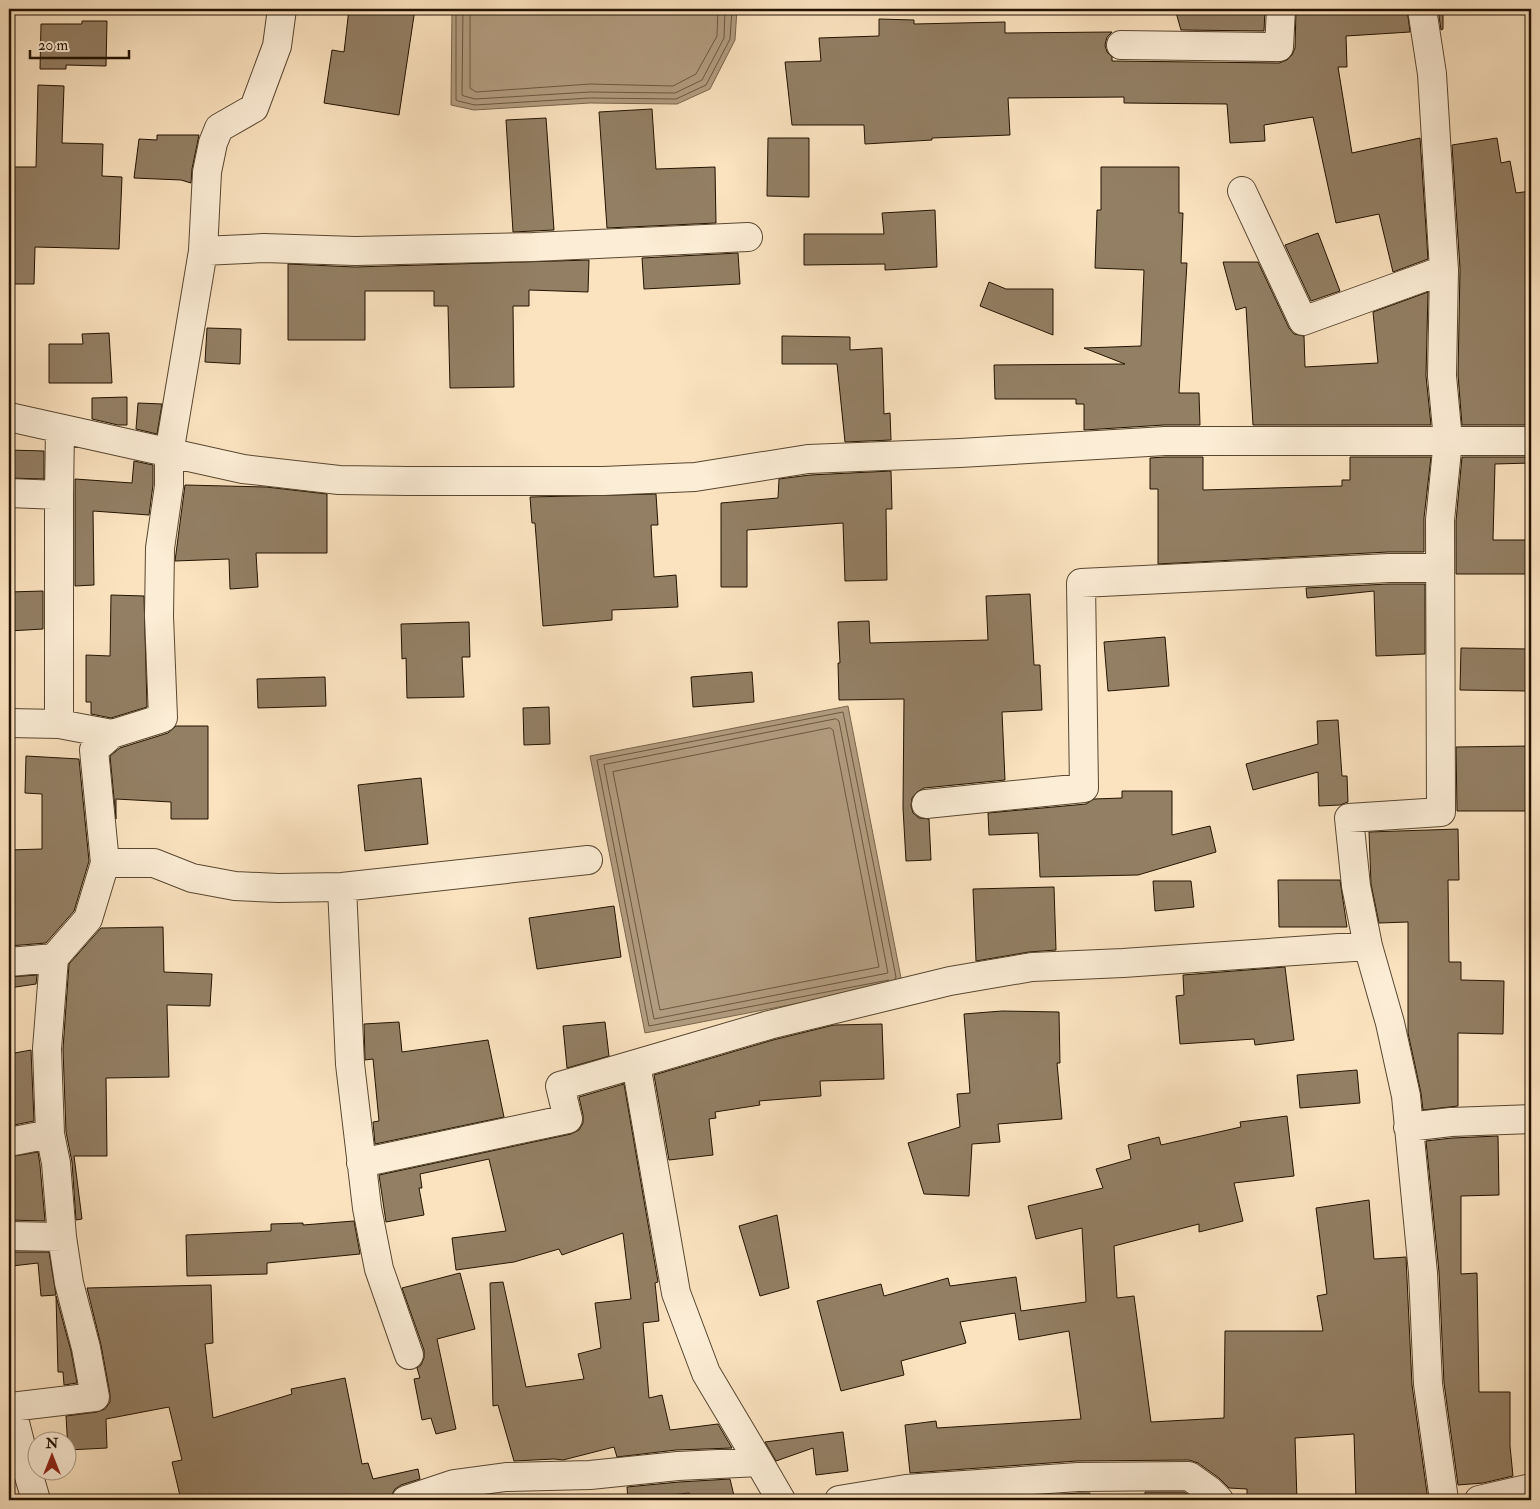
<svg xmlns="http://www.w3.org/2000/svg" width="1540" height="1509" font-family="'IM FELL Double Pica',serif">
<rect width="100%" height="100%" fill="#fbe3c0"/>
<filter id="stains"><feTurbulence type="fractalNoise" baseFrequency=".004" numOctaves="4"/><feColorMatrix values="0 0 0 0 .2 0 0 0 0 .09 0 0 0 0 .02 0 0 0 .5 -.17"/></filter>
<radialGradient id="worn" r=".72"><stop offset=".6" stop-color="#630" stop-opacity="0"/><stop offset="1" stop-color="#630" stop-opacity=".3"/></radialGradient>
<path fill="#b29c7f" stroke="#79654c" d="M 452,9 L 737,9 L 735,40 L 710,89 L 677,104 L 590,103 L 474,110 L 451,105 Z
M 848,706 L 902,983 L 645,1033 L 590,756 Z"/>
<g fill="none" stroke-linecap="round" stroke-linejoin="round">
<path stroke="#6a5840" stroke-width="1" d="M 456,9 L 456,100 L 458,101 L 475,105 L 590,98 L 676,99 L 706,85 L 730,39 L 732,9
M 463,9 L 462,95 L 464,96 L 475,99 L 590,92 L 675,93 L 702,80 L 724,38 L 725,9
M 470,9 L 470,88 L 476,92 L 590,84 L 673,86 L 696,74 L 717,36 L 718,9
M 836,719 L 839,721 L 888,973 L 654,1019 L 604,765 Z
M 830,728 L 833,730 L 879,967 L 660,1010 L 613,772 Z
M 889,980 L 649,1026 L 597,760 L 843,712 L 896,977 L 895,979"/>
</g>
<path fill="#937f64" stroke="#231300" d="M 349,9 L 415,9 L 399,115 L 324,103 L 332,50 L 344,52 Z
M 1175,9 L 1265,9 L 1264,31 L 1181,30 Z
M 1296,9 L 1407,9 L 1410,32 L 1346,36 L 1347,67 L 1338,67 L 1352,153 L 1420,138 L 1428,259 L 1393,272 L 1379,214 L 1336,223 L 1313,117 L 1264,125 L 1265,141 L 1230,143 L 1227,104 L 1124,103 L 1124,97 L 1008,98 L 1010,135 L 932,138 L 932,140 L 865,144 L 864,125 L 792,125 L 785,62 L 821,61 L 819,38 L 879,36 L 879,19 L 914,20 L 914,24 L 1005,22 L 1005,33 L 1112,32 L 1107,37 L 1105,45 L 1107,52 L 1112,57 L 1112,61 L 1279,63 L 1287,60 L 1292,55 L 1295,48 Z
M 1438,9 L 1443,9 L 1443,29 L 1441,30 Z
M 82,21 L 107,21 L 106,66 L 66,65 L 66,69 L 40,69 L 41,24 L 82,24 Z
M 38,85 L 64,86 L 62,143 L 103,144 L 102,176 L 122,177 L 119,249 L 35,247 L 34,284 L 9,284 L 11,193 L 9,193 L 9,167 L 36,167 Z
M 652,109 L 656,169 L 715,167 L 716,223 L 607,228 L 599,112 Z
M 546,118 L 554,230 L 513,232 L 506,120 Z
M 157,135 L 199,135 L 192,169 L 191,183 L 181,180 L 134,178 L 139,139 L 157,140 Z
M 768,138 L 809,138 L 809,197 L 767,196 Z
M 1497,138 L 1501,163 L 1510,161 L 1516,193 L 1531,191 L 1531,425 L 1462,425 L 1458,375 L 1460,269 L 1452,145 Z
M 1101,167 L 1179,167 L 1179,213 L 1183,213 L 1181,263 L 1187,263 L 1179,393 L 1199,393 L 1200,425 L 1164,425 L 1084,430 L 1084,404 L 1076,404 L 1076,399 L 995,399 L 994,365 L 1125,364 L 1084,348 L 1141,346 L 1144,270 L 1095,268 L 1097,210 L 1101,210 Z
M 935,210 L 937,267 L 885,270 L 885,264 L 804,265 L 804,234 L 884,234 L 882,213 Z
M 1318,233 L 1340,291 L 1311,301 L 1285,245 Z
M 738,253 L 740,284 L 644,289 L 642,258 Z
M 589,260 L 588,292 L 529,290 L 529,306 L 513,306 L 514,387 L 450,388 L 448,306 L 434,306 L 434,291 L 365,291 L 365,340 L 288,340 L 288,264 L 355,267 Z
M 1223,262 L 1258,262 L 1289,328 L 1294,334 L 1304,336 L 1305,367 L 1378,363 L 1373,312 L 1428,292 L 1426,376 L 1431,425 L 1253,425 L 1246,307 L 1236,310 Z
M 989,282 L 1006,289 L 1053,289 L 1053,335 L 980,306 Z
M 207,328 L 241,329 L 240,364 L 205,362 Z
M 109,333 L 112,383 L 49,383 L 49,344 L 83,344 L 82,334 Z
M 782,336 L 850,337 L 850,350 L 882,348 L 884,414 L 890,413 L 891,440 L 845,442 L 837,364 L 782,364 Z
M 127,397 L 127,425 L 118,425 L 92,419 L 92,398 Z
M 138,403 L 162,404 L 157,434 L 136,429 Z
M 9,450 L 44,451 L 44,479 L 9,478 Z
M 1165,457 L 1203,457 L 1203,490 L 1342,486 L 1342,480 L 1350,480 L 1350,457 L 1431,457 L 1424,518 L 1424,552 L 1388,552 L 1158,564 L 1158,489 L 1150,489 L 1150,458 Z
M 1462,457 L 1531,457 L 1531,463 L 1495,464 L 1493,540 L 1527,540 L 1527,574 L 1456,574 L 1456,521 Z
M 134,461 L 153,465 L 153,485 L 149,515 L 93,511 L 94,585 L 75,586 L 75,479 L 132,483 Z
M 891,471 L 892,509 L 886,509 L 887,580 L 845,581 L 843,523 L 747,530 L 747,587 L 721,587 L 721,503 L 778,498 L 779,479 L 810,475 Z
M 185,485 L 266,487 L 327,494 L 327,553 L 256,553 L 258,587 L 230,589 L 229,559 L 175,561 Z
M 656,494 L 658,525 L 651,525 L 654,577 L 676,575 L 678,607 L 612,610 L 612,620 L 543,626 L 535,523 L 532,523 L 530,497 Z
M 1389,584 L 1425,584 L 1425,654 L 1376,656 L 1374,591 L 1307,598 L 1306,588 Z
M 43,591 L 43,629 L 9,631 L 9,592 Z
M 1030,594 L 1034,665 L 1040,665 L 1042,710 L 1002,712 L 1005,780 L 924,788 L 917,792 L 912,798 L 911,806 L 913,813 L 919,818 L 929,819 L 931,860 L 906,861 L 903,808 L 904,699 L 839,700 L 838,663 L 840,663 L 838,622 L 869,621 L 870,643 L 988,640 L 986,596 Z
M 111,595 L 144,596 L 147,707 L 111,718 L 91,714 L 91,702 L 86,702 L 86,655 L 110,656 Z
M 469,622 L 470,657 L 462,657 L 464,697 L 407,698 L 406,658 L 402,659 L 401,624 Z
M 1165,637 L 1169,686 L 1108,691 L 1104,642 Z
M 1461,648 L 1529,649 L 1528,691 L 1460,690 Z
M 752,672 L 754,702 L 693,707 L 691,677 Z
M 325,677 L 326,706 L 258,708 L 257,679 Z
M 549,707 L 550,744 L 524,745 L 523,708 Z
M 1338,720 L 1342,776 L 1347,776 L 1348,802 L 1340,805 L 1319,806 L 1318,772 L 1253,790 L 1246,764 L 1318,744 L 1317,721 Z
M 176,726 L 208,726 L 208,819 L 171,819 L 171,802 L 116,799 L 116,819 L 110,756 L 120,748 L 168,733 Z
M 1531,746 L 1531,811 L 1457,811 L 1456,747 Z
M 26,756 L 79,759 L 89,861 L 74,911 L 46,943 L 9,946 L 9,850 L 42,849 L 42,794 L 25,793 Z
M 421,778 L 428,844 L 365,851 L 358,785 Z
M 1122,791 L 1172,791 L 1172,835 L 1210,826 L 1216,852 L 1138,875 L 1040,877 L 1038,833 L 989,835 L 988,813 L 1086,804 L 1094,799 L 1122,798 Z
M 1458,829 L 1459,880 L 1448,880 L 1449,962 L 1461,962 L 1461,980 L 1504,981 L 1503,1034 L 1458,1033 L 1458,1106 L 1423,1110 L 1421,1093 L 1408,1033 L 1408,922 L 1379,923 L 1371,884 L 1369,832 Z
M 1278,880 L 1340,880 L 1347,927 L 1279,927 Z
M 1153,881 L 1191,881 L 1194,907 L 1155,911 Z
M 1054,887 L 1056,950 L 1029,952 L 976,961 L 973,889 Z
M 614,906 L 621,957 L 537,969 L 529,918 Z
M 163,927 L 164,972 L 212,974 L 210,1006 L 167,1005 L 169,1077 L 106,1078 L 107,1156 L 74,1156 L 82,1219 L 76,1220 L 72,1162 L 66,1132 L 63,1049 L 69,964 L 101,928 Z
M 1285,967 L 1294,1040 L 1255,1045 L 1254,1039 L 1180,1044 L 1176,996 L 1184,995 L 1183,975 Z
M 37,975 L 36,984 L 9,988 L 9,977 Z
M 1002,1011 L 1059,1012 L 1060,1063 L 1057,1063 L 1062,1119 L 998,1124 L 1000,1142 L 972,1144 L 969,1196 L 924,1194 L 908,1143 L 960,1127 L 957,1094 L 970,1093 L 964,1014 Z
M 399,1022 L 402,1052 L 488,1040 L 504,1117 L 375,1144 L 373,1122 L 379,1121 L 373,1059 L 365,1060 L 364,1024 Z
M 605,1022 L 609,1056 L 567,1068 L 563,1026 Z
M 882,1024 L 884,1079 L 820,1081 L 821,1096 L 759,1101 L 760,1105 L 715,1112 L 716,1118 L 709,1119 L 713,1155 L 669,1160 L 654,1075 L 773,1040 L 834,1025 Z
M 31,1050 L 34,1121 L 9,1126 L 9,1054 Z
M 1357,1070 L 1360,1103 L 1300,1108 L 1297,1075 Z
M 624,1084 L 658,1282 L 655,1283 L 659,1321 L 643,1323 L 649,1398 L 662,1395 L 670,1430 L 718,1424 L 732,1448 L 676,1450 L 617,1457 L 614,1447 L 563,1460 L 554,1459 L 514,1461 L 498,1405 L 493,1406 L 490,1283 L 503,1282 L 526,1387 L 584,1379 L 578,1354 L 601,1348 L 595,1303 L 631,1299 L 623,1233 L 562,1255 L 559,1249 L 514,1262 L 456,1270 L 452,1238 L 506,1231 L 489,1159 L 420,1174 L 422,1188 L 419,1188 L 424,1215 L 386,1222 L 379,1175 L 571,1134 L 579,1130 L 583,1123 L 583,1115 L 579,1097 Z
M 1287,1116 L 1294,1176 L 1234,1183 L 1243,1221 L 1199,1232 L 1199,1224 L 1114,1246 L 1117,1298 L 1134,1296 L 1151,1422 L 1224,1418 L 1225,1331 L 1323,1331 L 1317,1296 L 1327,1294 L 1316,1208 L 1369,1200 L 1374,1259 L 1406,1257 L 1412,1385 L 1428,1500 L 1356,1500 L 1354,1434 L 1295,1438 L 1297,1500 L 1247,1500 L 1247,1489 L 1229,1488 L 1219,1478 L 1198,1463 L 1189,1460 L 1077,1461 L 910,1473 L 905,1425 L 936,1421 L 937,1428 L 1081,1419 L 1069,1331 L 1019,1340 L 1015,1313 L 960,1322 L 966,1343 L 901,1361 L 904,1375 L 841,1391 L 817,1301 L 881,1284 L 884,1296 L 948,1278 L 950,1286 L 1016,1277 L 1021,1311 L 1086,1302 L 1082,1228 L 1036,1239 L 1028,1206 L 1103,1188 L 1096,1169 L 1131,1159 L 1128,1145 L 1159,1137 L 1161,1145 L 1241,1127 L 1240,1122 Z
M 1498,1136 L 1499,1195 L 1461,1196 L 1461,1274 L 1477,1273 L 1479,1392 L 1510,1392 L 1510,1446 L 1513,1476 L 1483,1483 L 1458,1485 L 1444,1383 L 1439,1272 L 1426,1141 L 1452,1138 Z
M 38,1152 L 40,1165 L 45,1221 L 9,1220 L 9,1157 Z
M 777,1215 L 789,1288 L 760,1296 L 739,1226 Z
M 354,1221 L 360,1254 L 267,1263 L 267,1274 L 187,1276 L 186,1235 L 271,1231 L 271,1224 L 303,1223 L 303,1225 Z
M 11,1252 L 49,1252 L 56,1295 L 41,1296 L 38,1263 L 12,1266 Z
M 460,1273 L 475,1329 L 437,1339 L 456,1429 L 436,1434 L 431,1418 L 422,1420 L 414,1379 L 420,1378 L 417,1368 L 421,1365 L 424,1358 L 424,1350 L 402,1288 Z
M 211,1285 L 213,1343 L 205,1344 L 213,1418 L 292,1394 L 291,1389 L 345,1378 L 362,1464 L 368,1463 L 373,1479 L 418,1469 L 420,1479 L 401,1485 L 395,1489 L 391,1496 L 391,1500 L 181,1500 L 172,1462 L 182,1460 L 169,1407 L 106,1419 L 107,1448 L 68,1450 L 66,1416 L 97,1412 L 105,1409 L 110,1402 L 110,1394 L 101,1345 L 87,1288 Z
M 56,1296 L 71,1351 L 77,1383 L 64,1385 L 63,1372 L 58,1372 Z
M 843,1432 L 848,1471 L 816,1475 L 813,1448 L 776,1461 L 765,1442 Z
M 730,1479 L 735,1500 L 691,1500 L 689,1493 L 628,1500 L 627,1487 L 679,1482 Z
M 1145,1492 L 1184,1492 L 1196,1500 L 1145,1500 Z
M 1079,1493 L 1090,1493 L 1090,1500 L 969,1500 Z"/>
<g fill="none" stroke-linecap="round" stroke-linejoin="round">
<g stroke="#594730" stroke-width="30">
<path id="minor" d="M 1422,9 L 1432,74 L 1444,270 L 1442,376 L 1448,440 L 1440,520 L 1441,812 L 1349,818 L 1356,886 L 1368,946 L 1390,1023 L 1406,1096 L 1423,1273 L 1428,1384 L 1444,1500
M 1121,45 L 1279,47 L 1281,9
M 1242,191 L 1303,321 L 1444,270
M 203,251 L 264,248 L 355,251 L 533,247 L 748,237
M 9,417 L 243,469 L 339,480 L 408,481 L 603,481 L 695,477 L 808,459 L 960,453 L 1165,441 L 1531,441
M 9,493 L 59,495 L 59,724
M 59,495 L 60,429
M 9,723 L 59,724 L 112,734
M 926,804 L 1084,788 L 1081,583 L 1389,568 L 1440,568
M 105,863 L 154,863 L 192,878 L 235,886 L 278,888 L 342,887 L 588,860
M 342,887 L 350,1064 L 367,1208 L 379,1269 L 409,1355
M 9,962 L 54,958
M 1408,1127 L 1451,1122 L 1531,1119
M 9,1142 L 50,1134
M 361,1163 L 568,1119 L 560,1086 L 636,1064
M 9,1236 L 62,1237
M 759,1462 L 706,1373 L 676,1293 L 636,1064 L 769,1025 L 950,981 L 1032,967 L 1123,963 L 1368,946
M 36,1500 L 26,1466 L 11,1407 L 95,1397 L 86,1348 L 69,1283 L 62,1237 L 56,1163 L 50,1134 L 47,1049 L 54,958 L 88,919 L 105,863 L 94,750 L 112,734 L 163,718 L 159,616 L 160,548 L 169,486 L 169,454 L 203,251 L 207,172 L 213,143 L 219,128 L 254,108 L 277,46 L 282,9
M 406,1500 L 454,1484 L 506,1477 L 590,1475 L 678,1466 L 759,1462 L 781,1500
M 839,1500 L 906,1489 L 1078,1477 L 1189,1476 L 1210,1491 L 1219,1500
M 1479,1500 L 1531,1488"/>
</g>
<use href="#minor" stroke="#fcedd6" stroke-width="28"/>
</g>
<rect width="1540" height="1509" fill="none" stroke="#fbe3c0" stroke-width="30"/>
<rect x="10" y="10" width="1520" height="1489" fill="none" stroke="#231300" stroke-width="2.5"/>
<rect x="15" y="15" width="1510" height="1479" fill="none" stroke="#231300"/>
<g transform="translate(52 1456)"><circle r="24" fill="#fcedd6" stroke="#a59680"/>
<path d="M0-4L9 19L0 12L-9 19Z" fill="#8f2418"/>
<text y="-8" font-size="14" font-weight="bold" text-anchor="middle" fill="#231300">N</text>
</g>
<path d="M30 50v8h99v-8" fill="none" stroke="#231300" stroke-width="2.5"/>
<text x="38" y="50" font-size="15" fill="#231300" stroke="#fcedd6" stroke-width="4" paint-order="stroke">20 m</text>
<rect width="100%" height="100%" filter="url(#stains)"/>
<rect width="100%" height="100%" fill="url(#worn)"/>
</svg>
